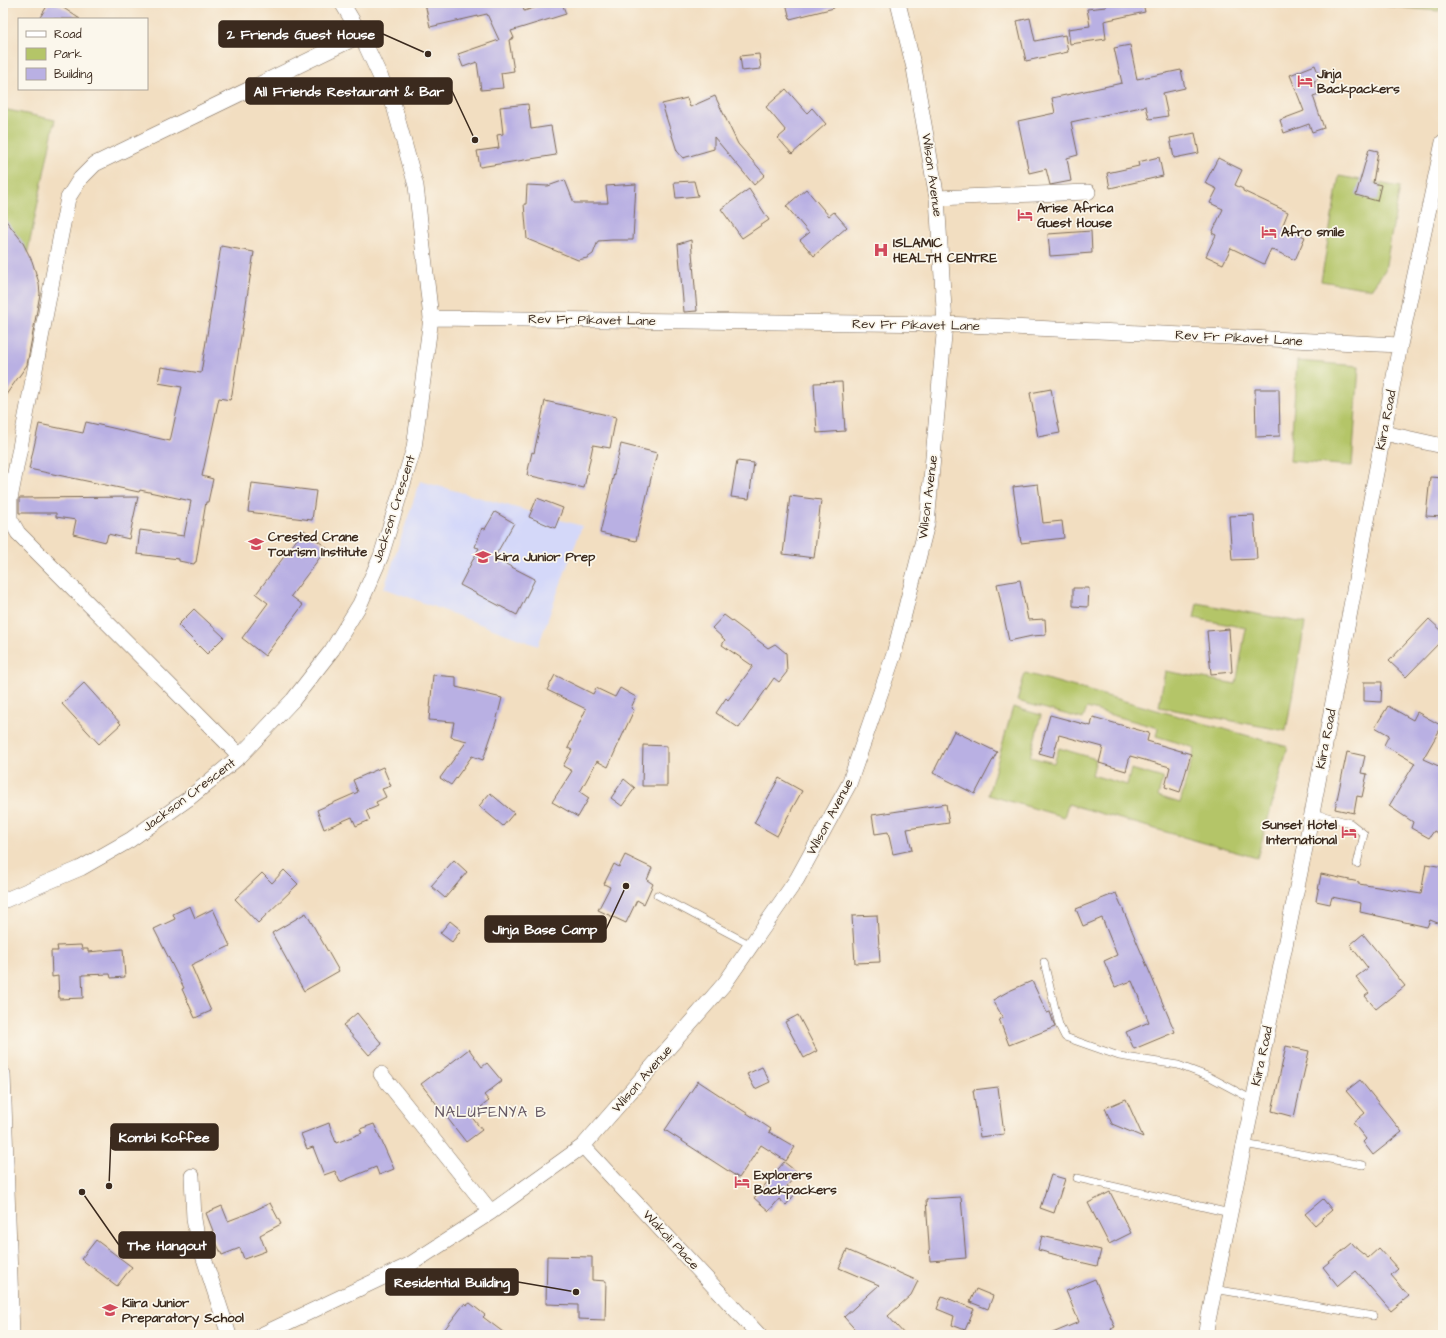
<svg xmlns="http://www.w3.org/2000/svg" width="1446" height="1338" font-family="'Architects Daughter',sans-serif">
<rect width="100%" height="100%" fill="#fbf7ec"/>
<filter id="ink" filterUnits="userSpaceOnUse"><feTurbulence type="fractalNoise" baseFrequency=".025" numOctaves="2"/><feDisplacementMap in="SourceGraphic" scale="8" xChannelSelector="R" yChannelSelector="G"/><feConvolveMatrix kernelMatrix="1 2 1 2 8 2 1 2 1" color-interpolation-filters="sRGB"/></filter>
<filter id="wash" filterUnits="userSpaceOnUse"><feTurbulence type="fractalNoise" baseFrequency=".012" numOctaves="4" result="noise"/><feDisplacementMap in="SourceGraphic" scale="16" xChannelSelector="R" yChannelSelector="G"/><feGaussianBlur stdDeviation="0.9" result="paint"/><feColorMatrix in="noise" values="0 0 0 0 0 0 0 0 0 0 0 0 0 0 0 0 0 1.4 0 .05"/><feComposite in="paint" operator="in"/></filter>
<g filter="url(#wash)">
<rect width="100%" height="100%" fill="#f2dec1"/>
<path fill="#d4d8f9" d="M 420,481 L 582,526 L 538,646 L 384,588 Z"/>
<path fill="#b4c568" stroke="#787843" d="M 1387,3 L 1440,3 L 1439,11 L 1387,6 Z
M 3,109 L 55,120 L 12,328 L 3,326 Z
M 1339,176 L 1400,187 L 1385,270 L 1371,289 L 1321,281 Z
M 1297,361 L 1359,366 L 1352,466 L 1290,461 Z
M 1197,603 L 1305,623 L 1286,731 L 1159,707 L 1165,671 L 1236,684 L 1246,628 L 1194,618 Z
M 1025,673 L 1288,747 L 1257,858 L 1068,804 L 1064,817 L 988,795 L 1013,707 L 1041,715 L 1030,757 L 1054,763 L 1059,748 L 1096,759 L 1092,775 L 1127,785 L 1131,769 L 1163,778 L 1158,796 L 1180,803 L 1195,748 L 1156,736 L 1158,728 L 1087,708 L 1083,719 L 1017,701 Z"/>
<g id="blocks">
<path fill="#b9b0e3" d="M 49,3 L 56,3 L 80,19 L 39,19 Z
M 425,3 L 508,3 L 509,5 L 522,3 L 524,11 L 550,3 L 562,3 L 566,14 L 511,31 L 514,38 L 509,40 L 514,71 L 501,73 L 503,88 L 481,90 L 477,62 L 463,67 L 458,54 L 499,40 L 487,14 L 430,27 Z
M 786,3 L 833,3 L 834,8 L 790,19 Z
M 1106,3 L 1143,3 L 1145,12 L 1104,21 L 1106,39 L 1070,44 L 1068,29 L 1090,26 L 1087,9 L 1106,7 Z
M 1030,18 L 1035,41 L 1065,35 L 1068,52 L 1026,61 L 1017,21 Z
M 1130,45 L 1137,79 L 1181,70 L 1185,88 L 1163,93 L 1168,116 L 1149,119 L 1146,106 L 1071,122 L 1078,155 L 1067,158 L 1071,181 L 1050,185 L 1046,169 L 1029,173 L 1018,121 L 1055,113 L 1052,98 L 1122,83 L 1114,48 Z
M 759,54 L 761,69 L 742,71 L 740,56 Z
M 1315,65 L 1320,78 L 1314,81 L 1319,94 L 1313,96 L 1324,128 L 1312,132 L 1309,124 L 1284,133 L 1280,120 L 1304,111 L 1290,75 Z
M 786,89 L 807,113 L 812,108 L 826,124 L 792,154 L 778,138 L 786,131 L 766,107 Z
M 715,96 L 738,144 L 765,175 L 754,185 L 714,137 L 714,149 L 683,158 L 677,151 L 662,104 L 687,98 L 690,107 Z
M 528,104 L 531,129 L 551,126 L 556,155 L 480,167 L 477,151 L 499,148 L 497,135 L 503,134 L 500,107 Z
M 1195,133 L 1199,153 L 1174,158 L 1170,138 Z
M 1369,149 L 1378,151 L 1373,183 L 1381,185 L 1377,201 L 1356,195 Z
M 1159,157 L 1163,176 L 1110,188 L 1107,173 L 1139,166 L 1138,162 Z
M 1218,158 L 1242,170 L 1235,185 L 1243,189 L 1243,191 L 1288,212 L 1282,227 L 1305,237 L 1295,260 L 1271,249 L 1264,264 L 1231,248 L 1223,264 L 1206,256 L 1216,235 L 1212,233 L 1223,209 L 1210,203 L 1217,189 L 1205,183 Z
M 565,180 L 574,203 L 608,203 L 606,186 L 636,184 L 633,240 L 612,240 L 598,241 L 593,254 L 587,258 L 578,260 L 527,239 L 524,204 L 526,204 L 527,185 L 548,186 Z
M 694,181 L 698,196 L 676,198 L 674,182 Z
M 749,189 L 769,220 L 742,238 L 721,209 Z
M 806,189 L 829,216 L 834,212 L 847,227 L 814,256 L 800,240 L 809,233 L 786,206 Z
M 3,217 L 22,241 L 32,261 L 39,283 L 40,294 L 27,365 L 3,399 Z
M 1091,231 L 1092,253 L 1050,256 L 1048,234 Z
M 691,240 L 697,311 L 684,312 L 678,244 Z
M 221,246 L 254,252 L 232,394 L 230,400 L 219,398 L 202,476 L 213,479 L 208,502 L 206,502 L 196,562 L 195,562 L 194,564 L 179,561 L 179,559 L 137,554 L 140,530 L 184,536 L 191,501 L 140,490 L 139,492 L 29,469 L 39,424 L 83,433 L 86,422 L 170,441 L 182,387 L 158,383 L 161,367 L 201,373 Z
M 842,382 L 845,431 L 817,433 L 814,383 Z
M 1051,389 L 1060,433 L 1038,437 L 1030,393 Z
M 1255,389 L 1279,389 L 1280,436 L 1256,437 Z
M 545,401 L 616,417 L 610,448 L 593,445 L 584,488 L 527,475 L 532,452 L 534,453 Z
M 621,444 L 657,453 L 636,541 L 600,533 Z
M 737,461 L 754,463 L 749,499 L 731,497 Z
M 1430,477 L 1443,478 L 1443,517 L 1426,516 Z
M 252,483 L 316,491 L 312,520 L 248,512 Z
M 1038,484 L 1043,523 L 1062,521 L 1064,538 L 1021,543 L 1013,487 Z
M 790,496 L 821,500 L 814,558 L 783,554 Z
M 138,497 L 129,539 L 108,534 L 106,542 L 73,534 L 76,520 L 56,517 L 56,513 L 19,513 L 19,498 Z
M 537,498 L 563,508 L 555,528 L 529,517 Z
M 495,512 L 514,523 L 494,558 L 535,579 L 517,615 L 460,585 L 479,548 L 475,547 L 482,528 L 485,529 Z
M 1254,515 L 1257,559 L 1232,560 L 1229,516 Z
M 304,530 L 327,548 L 291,596 L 303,605 L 265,656 L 242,638 L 268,603 L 256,594 Z
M 1020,580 L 1028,620 L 1045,619 L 1046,635 L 1032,636 L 1009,641 L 997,584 Z
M 1073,588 L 1089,588 L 1088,607 L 1073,606 Z
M 194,609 L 224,637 L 207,654 L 178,625 Z
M 724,615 L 768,648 L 775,644 L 786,653 L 787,672 L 779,682 L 774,678 L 739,728 L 716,713 L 726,698 L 728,700 L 753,666 L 722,645 L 725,640 L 712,628 Z
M 1429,619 L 1443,632 L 1443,639 L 1406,677 L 1389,661 Z
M 1229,629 L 1232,672 L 1211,674 L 1207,631 Z
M 433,675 L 456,677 L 456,687 L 502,698 L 496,722 L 483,760 L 472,756 L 451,785 L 440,778 L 467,741 L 451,737 L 454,722 L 429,720 Z
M 555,675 L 593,694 L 596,688 L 615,697 L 620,688 L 636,697 L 631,708 L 634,710 L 608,767 L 597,761 L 580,792 L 589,798 L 578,817 L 552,802 L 572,771 L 563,766 L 572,750 L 568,748 L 586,709 L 547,690 Z
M 1364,682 L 1382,682 L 1381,702 L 1364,701 Z
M 84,683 L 121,724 L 99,744 L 62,704 Z
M 1388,706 L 1413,720 L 1417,712 L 1442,726 L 1423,759 L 1443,768 L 1443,836 L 1434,831 L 1429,838 L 1411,828 L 1413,822 L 1389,806 L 1415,763 L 1384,745 L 1389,735 L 1375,727 Z
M 1050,715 L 1091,726 L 1093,717 L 1149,733 L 1147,741 L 1191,754 L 1180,792 L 1165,787 L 1170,767 L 1130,756 L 1126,771 L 1099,763 L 1103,747 L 1059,735 L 1053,757 L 1039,753 Z
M 954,731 L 997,752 L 975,794 L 933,773 Z
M 643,745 L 667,746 L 667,786 L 642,786 Z
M 1347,752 L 1365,756 L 1361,773 L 1367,774 L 1362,797 L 1357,796 L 1354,813 L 1335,809 Z
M 383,767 L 391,786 L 382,789 L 386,797 L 376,802 L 378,806 L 366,811 L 370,820 L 356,826 L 352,817 L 324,829 L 317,810 L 358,792 L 353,780 Z
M 779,778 L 802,791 L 777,836 L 754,823 Z
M 624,779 L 635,788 L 622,806 L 611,798 Z
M 490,793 L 514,813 L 503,826 L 479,806 Z
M 946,804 L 949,823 L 907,829 L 912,850 L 893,854 L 888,832 L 875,834 L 872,815 Z
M 625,855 L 652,868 L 647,880 L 653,884 L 644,904 L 637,900 L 626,923 L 598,910 L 610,887 L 604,884 L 614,864 L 619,867 Z
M 454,860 L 467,872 L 445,898 L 431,886 Z
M 1426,864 L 1443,867 L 1443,925 L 1430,920 L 1427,927 L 1360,912 L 1361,903 L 1332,897 L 1330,904 L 1316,901 L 1321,874 L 1359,882 L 1359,884 L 1421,894 Z
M 284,870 L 298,884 L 258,923 L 235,899 L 262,873 L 272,883 Z
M 1116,893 L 1175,1032 L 1134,1049 L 1126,1032 L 1149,1022 L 1132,981 L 1115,987 L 1104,961 L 1117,955 L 1102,918 L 1083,926 L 1076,909 Z
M 190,906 L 195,918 L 213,909 L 230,946 L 191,965 L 211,1011 L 195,1018 L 182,989 L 184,988 L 154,929 L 175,919 L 173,914 Z
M 306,913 L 339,971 L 304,991 L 272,933 Z
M 877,915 L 880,962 L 855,963 L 852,916 Z
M 450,921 L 461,930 L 452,942 L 440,933 Z
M 1363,934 L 1405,986 L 1376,1009 L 1365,996 L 1369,993 L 1356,977 L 1368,968 L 1350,945 Z
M 81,945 L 82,949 L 88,949 L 88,952 L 123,949 L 125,977 L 111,978 L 110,974 L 82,975 L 83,998 L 59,999 L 58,976 L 52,977 L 51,951 L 58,951 L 57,946 Z
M 1032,981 L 1047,1013 L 1050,1012 L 1055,1027 L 1009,1045 L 999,1019 L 1003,1018 L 993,1000 L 1009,991 Z
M 357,1013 L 382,1044 L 369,1055 L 343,1025 Z
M 798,1015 L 817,1051 L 804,1058 L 785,1022 Z
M 1286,1046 L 1309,1051 L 1294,1117 L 1272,1111 Z
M 469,1049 L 482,1067 L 487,1063 L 502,1081 L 484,1095 L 489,1101 L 470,1115 L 482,1130 L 466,1142 L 421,1084 L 437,1072 L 438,1073 Z
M 762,1067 L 770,1082 L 755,1089 L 747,1074 Z
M 1360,1080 L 1402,1132 L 1373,1155 L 1363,1142 L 1366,1139 L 1353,1123 L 1365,1113 L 1346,1091 Z
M 698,1081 L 771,1129 L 769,1132 L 795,1147 L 786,1161 L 761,1145 L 739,1178 L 665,1130 Z
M 998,1087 L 1004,1134 L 980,1137 L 973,1090 Z
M 1126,1099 L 1143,1137 L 1112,1124 L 1105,1108 Z
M 329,1123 L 336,1143 L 362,1133 L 360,1129 L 374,1124 L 394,1169 L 379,1175 L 376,1167 L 340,1182 L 335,1171 L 324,1175 L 313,1147 L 307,1149 L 301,1134 Z
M 784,1162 L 798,1173 L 787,1186 L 796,1193 L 786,1205 L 779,1199 L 769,1211 L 754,1198 Z
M 1051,1175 L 1065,1179 L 1054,1213 L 1040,1208 Z
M 1110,1192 L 1131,1233 L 1109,1244 L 1088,1203 Z
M 961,1197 L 966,1258 L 930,1261 L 926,1199 Z
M 1323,1199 L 1332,1210 L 1315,1225 L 1305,1214 Z
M 270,1203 L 281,1224 L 260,1235 L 266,1251 L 244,1259 L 240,1248 L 222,1255 L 211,1232 L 213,1231 L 206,1213 L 222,1206 L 228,1221 L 249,1213 Z
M 1042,1236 L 1101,1250 L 1097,1266 L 1063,1258 L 1064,1257 L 1038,1250 Z
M 96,1240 L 132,1267 L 117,1286 L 81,1259 Z
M 1352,1243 L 1358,1250 L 1368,1258 L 1379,1248 L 1398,1269 L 1391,1275 L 1409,1296 L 1391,1311 L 1356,1271 L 1338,1286 L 1323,1267 Z
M 847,1250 L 918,1281 L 911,1295 L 888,1316 L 905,1335 L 860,1335 L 844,1317 L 879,1285 L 839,1268 Z
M 547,1256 L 592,1257 L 592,1280 L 606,1281 L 605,1320 L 578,1319 L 578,1305 L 546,1304 Z
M 1095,1279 L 1115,1327 L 1111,1329 L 1114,1335 L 1048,1335 L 1079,1322 L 1066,1291 Z
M 976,1289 L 993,1296 L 988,1309 L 970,1302 Z
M 942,1296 L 974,1309 L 965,1330 L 952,1325 L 954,1316 L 937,1309 Z
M 465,1303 L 467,1305 L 470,1303 L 485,1315 L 483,1317 L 507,1335 L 440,1335 Z"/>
</g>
</g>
<g filter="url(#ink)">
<use href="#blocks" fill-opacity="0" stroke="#7b6957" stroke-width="1"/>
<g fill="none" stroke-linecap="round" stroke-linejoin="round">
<g stroke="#7b6957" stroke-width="8">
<path id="lane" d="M 1313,813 L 1350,823 L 1364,834 L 1357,864
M 657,895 L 751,945
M 1044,962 L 1059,1025 L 1065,1037 L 1119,1056 L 1178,1065 L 1210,1077 L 1253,1100
M 1244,1144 L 1363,1165
M 1077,1178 L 1230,1213
M 1214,1289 L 1373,1316"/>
</g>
<g stroke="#7b6957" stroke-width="16">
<path id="street" d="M 937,198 L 1088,192
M 431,318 L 945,324 L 1400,345
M 1384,433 L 1443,446
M 240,756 L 18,533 L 10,519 L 10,499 L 68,198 L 80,179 L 95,164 L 361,35
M 3,901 L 81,868 L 130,840 L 188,799 L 240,756 L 293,700 L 332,650 L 360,604 L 381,556 L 414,448 L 431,318 L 416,186 L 394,106 L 361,35 L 342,3
M 3,1074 L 12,1335
M 381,1074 L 491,1212
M 583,1146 L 759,1335
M 192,1176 L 194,1219 L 197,1237 L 229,1335
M 261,1335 L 409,1265 L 491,1212 L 583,1146 L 725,983 L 797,879 L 849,784 L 894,654 L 927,524 L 945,324 L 937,198 L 914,68 L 898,3
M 1205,1335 L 1311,819 L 1400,345 L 1443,142"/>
</g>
<use href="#lane" stroke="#fff" stroke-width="7"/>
<use href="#street" stroke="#fff" stroke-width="15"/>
</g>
</g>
<defs>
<g id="hotel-bare" transform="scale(1.2)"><path d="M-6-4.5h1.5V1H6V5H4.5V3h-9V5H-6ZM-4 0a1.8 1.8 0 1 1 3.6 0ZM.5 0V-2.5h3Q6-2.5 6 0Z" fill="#d1495b" stroke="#fbf7ec" stroke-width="2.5" paint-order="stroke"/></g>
<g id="hospital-bare" transform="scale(1.2)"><path d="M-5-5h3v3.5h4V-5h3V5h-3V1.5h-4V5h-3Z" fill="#d1495b" stroke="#fbf7ec" stroke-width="2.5" paint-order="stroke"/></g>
<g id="school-bare" transform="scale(1.2)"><path d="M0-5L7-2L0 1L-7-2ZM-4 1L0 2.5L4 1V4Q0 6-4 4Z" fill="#d1495b" stroke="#fbf7ec" stroke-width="2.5" paint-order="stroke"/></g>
</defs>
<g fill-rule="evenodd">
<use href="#hotel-bare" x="1305" y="81"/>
<use href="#hotel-bare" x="1025" y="215"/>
<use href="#hotel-bare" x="1269" y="232"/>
<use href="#hospital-bare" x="881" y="250"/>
<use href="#school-bare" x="256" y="544"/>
<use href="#school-bare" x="483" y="557"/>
<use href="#hotel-bare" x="1349" y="832"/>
<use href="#hotel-bare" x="742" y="1182"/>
<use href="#school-bare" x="110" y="1310"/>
</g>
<g text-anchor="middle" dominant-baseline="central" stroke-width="3.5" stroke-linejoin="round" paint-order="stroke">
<g font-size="13" font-weight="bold" fill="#3b2a1e" stroke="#fbf7ec" text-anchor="start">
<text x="1317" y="74">Jinja<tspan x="1317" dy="15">Backpackers</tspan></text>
<text x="1037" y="208">Arise Africa<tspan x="1037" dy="15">Guest House</tspan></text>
<text x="1281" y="232">Afro smile</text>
<text x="893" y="243">ISLAMIC<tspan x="893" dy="15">HEALTH CENTRE</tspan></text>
<text x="268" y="537">Crested Crane<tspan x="268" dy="15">Tourism Institute</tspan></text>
<text x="495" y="557">kira Junior Prep</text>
<text x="1337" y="825" text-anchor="end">Sunset Hotel<tspan x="1337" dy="15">International</tspan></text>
<text x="754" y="1175">Explorers<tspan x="754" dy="15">Backpackers</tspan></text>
<text x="122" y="1303">Kiira Junior<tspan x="122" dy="15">Preparatory School</tspan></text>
</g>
<g font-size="13" fill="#3b2a1e" stroke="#fbf7ec">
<text transform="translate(932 175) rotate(82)">Wilson Avenue</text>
<text transform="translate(592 320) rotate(1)">Rev Fr Pikavet Lane</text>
<text transform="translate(916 325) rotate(1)">Rev Fr Pikavet Lane</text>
<text transform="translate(1239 338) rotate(3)">Rev Fr Pikavet Lane</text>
<text transform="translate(1386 420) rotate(-79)">Kiira Road</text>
<text transform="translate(928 497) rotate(-83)">Wilson Avenue</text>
<text transform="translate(394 509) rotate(-72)">Jackson Crescent</text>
<text transform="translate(1326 739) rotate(-79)">Kiira Road</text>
<text transform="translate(189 795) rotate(-37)">Jackson Crescent</text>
<text transform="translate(830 817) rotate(-62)">Wilson Avenue</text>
<text transform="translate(1262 1056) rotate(-78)">Kiira Road</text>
<text transform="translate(642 1079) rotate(-49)">Wilson Avenue</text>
<text transform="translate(671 1240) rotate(47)">Wakoli Place</text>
</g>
<g font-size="15" letter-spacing="1" fill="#675963" stroke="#fbf7ec">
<text x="491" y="1112">NALUFENYA B</text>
</g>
</g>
<path fill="none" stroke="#3b2a1e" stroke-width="1.5" d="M428 54L383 34M475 140L452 91M626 886L606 929M109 1186L111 1137M82 1192L119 1245M576 1292L518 1282"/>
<g fill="#3b2a1e" stroke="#fbf7ec" stroke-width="1.5">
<circle cx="428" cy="54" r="4"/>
<circle cx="475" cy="140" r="4"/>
<circle cx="626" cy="886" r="4"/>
<circle cx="109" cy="1186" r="4"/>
<circle cx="82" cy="1192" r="4"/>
<circle cx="576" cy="1292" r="4"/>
</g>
<g fill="#3b2a1e" stroke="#3b2a1e" stroke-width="1.5">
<rect x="219" y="21" width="164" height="26" rx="4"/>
<rect x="246" y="78" width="206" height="26" rx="4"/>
<rect x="485" y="916" width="121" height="26" rx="4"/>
<rect x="111" y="1124" width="107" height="26" rx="4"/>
<rect x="119" y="1232" width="96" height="26" rx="4"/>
<rect x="386" y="1269" width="132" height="26" rx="4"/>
</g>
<g font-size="14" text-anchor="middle" font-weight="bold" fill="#fff">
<text x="301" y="39">2 Friends Guest House</text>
<text x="349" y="96">All Friends Restaurant &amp; Bar</text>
<text x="545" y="934">Jinja Base Camp</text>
<text x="164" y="1142">Kombi Koffee</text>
<text x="167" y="1250">The Hangout</text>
<text x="452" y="1287">Residential Building</text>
</g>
<rect width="1446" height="1338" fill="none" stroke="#fbf7ec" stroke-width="16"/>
<rect x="18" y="18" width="130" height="72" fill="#fbf7ec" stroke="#aea59a"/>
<rect x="26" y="31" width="20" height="6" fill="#ffffff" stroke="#aea59a"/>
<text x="54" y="38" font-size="12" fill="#3b2a1e">Road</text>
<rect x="26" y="48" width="20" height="12" fill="#b4c568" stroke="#aea59a"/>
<text x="54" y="58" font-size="12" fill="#3b2a1e">Park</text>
<rect x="26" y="68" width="20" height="12" fill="#b9b0e3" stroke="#aea59a"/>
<text x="54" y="78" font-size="12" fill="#3b2a1e">Building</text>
</svg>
